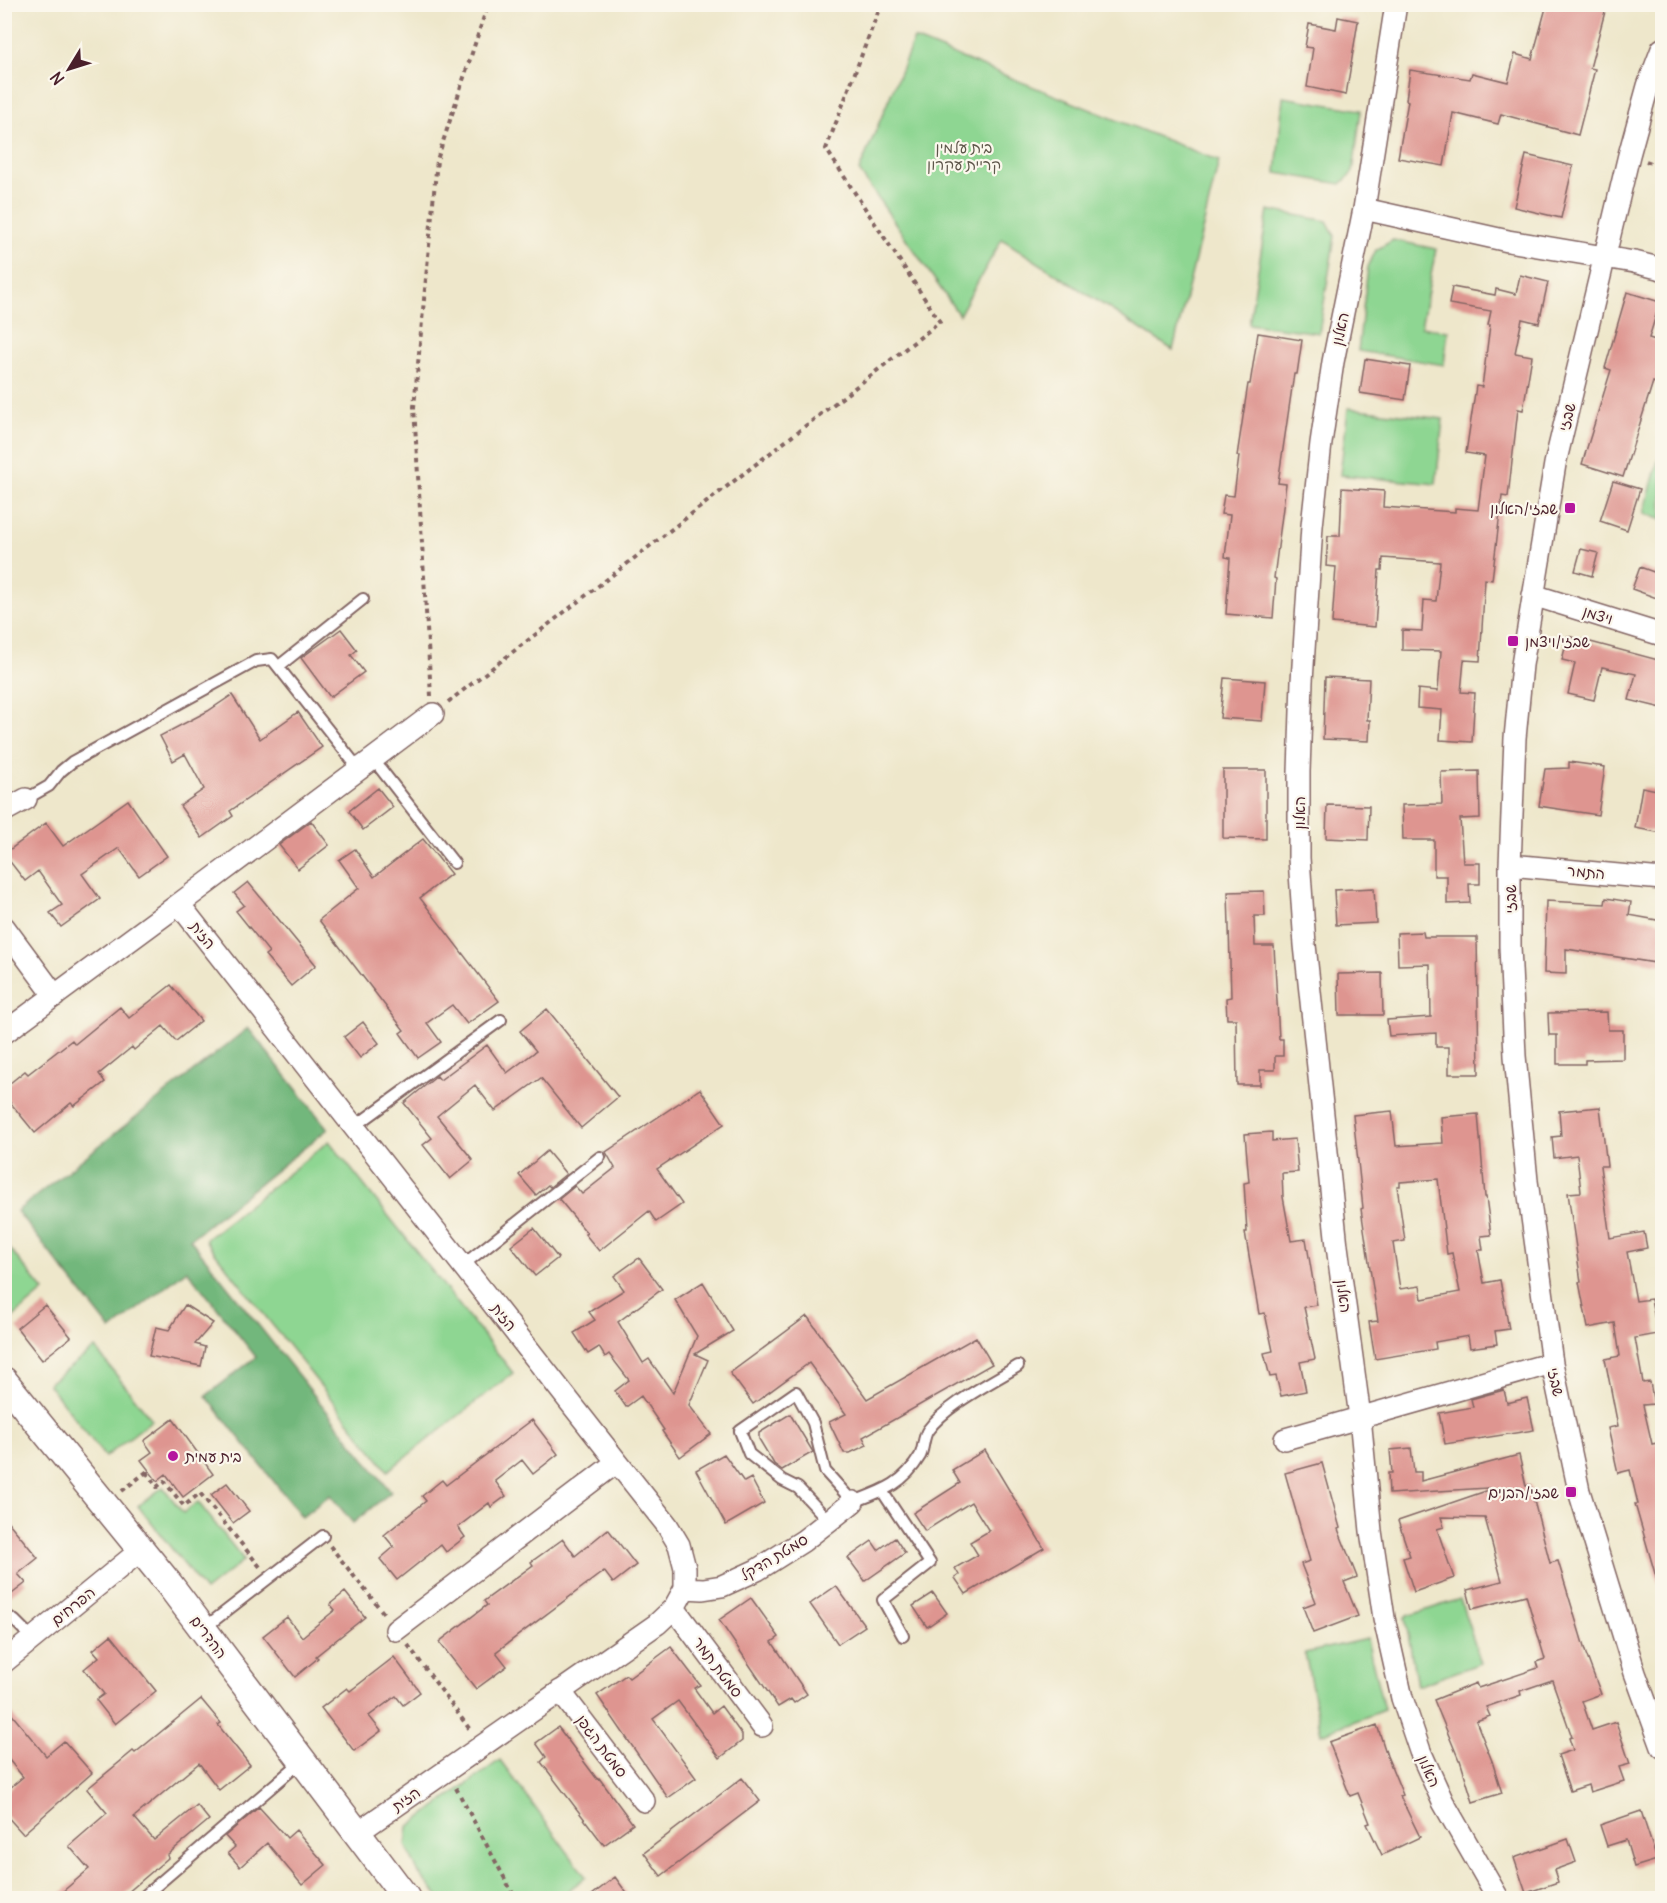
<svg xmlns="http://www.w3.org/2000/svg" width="1667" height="1903" font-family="Delius,'Playpen Sans Hebrew',sans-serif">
<rect width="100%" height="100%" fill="#fbf7ec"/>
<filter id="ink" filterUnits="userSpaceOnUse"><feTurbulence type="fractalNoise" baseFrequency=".0167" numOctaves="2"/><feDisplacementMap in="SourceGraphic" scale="12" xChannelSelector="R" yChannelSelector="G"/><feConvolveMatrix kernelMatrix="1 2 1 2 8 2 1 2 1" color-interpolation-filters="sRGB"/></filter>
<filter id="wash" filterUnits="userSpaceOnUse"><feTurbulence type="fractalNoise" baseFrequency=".008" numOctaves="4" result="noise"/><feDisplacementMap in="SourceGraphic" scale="24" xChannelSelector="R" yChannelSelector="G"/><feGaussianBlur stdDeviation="1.35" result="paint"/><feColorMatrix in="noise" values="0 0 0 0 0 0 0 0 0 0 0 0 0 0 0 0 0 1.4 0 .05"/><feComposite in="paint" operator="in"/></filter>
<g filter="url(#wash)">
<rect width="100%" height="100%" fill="#eee7cb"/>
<path fill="#8ed692" stroke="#6c7a5e" stroke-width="1.5" d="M 914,39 L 1219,161 L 1173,350 L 1002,239 L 959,315 L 859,171 Z
M 1283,97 L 1361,110 L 1353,172 L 1341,184 L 1276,173 Z
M 1268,210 L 1327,221 L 1335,236 L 1319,333 L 1249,324 Z
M 1393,240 L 1436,249 L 1421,327 L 1448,331 L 1444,365 L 1358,351 L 1368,267 L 1376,250 Z
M 1348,408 L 1443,419 L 1436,484 L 1340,475 Z
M 1662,446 L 1662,520 L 1644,513 Z
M 329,1141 L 513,1373 L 388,1471 L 205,1240 Z
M 5,1243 L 44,1291 L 5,1324 L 4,1324 Z
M 95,1348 L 152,1420 L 105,1457 L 48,1384 Z
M 163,1487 L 183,1513 L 198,1502 L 244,1560 L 205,1591 L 138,1506 Z
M 1460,1599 L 1481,1663 L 1417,1686 L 1405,1617 Z
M 1367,1639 L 1384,1710 L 1321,1734 L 1305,1653 Z
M 500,1760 L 586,1877 L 558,1898 L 440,1898 L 418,1872 L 406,1845 L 408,1827 Z"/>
<path fill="#72b77c" stroke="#5e6b54" stroke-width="1.5" d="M 248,1028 L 328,1129 L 190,1239 L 391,1492 L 353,1523 L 330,1495 L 302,1517 L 206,1396 L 256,1357 L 187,1270 L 111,1330 L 17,1211 Z"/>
<g id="blocks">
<path fill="#de9590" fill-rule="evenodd" d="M 1547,4 L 1607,4 L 1590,68 L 1595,69 L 1578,135 L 1501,114 L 1498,124 L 1453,113 L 1444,166 L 1398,158 L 1408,101 L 1406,100 L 1410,70 L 1470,79 L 1472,73 L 1508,82 L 1515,54 L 1532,59 Z
M 1338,17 L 1358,21 L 1346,95 L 1307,87 L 1313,48 L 1305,47 L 1309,24 L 1336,29 Z
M 1526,155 L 1573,166 L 1561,218 L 1514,207 Z
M 1520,275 L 1548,282 L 1539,323 L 1522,319 L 1515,353 L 1532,356 L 1523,410 L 1518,409 L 1508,497 L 1502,496 L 1492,580 L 1485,579 L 1480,661 L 1464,660 L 1461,692 L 1475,693 L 1472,742 L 1440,740 L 1442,710 L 1417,708 L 1418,689 L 1438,691 L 1441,651 L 1402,650 L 1402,630 L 1422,631 L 1424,600 L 1436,601 L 1440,562 L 1383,558 L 1382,570 L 1379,570 L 1375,627 L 1332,623 L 1336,567 L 1326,566 L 1328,536 L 1340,536 L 1342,488 L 1384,491 L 1383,507 L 1455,512 L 1455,508 L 1478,510 L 1485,456 L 1466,453 L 1476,386 L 1482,387 L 1490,325 L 1488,325 L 1491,311 L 1449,304 L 1452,287 L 1495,295 L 1496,289 L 1516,294 Z
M 1627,292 L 1660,302 L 1649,338 L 1662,342 L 1662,385 L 1653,382 L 1623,477 L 1582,464 L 1611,370 L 1605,368 Z
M 1258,333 L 1302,340 L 1297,374 L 1294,374 L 1278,483 L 1286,484 L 1274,578 L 1276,579 L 1273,618 L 1226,614 L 1230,558 L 1225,557 L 1230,515 L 1221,514 L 1224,495 L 1234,496 L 1239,456 L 1237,456 L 1248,384 L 1250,384 Z
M 1365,359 L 1410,366 L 1405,400 L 1360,393 Z
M 1613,481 L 1640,489 L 1627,530 L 1600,521 Z
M 1581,549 L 1598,553 L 1592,576 L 1575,571 Z
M 1640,567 L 1662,575 L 1662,600 L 1632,589 Z
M 341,629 L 357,650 L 351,655 L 364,672 L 330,697 L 301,658 Z
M 1568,636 L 1662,661 L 1662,708 L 1629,700 L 1636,674 L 1602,667 L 1594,700 L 1568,694 L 1575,663 L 1562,660 Z
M 1325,677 L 1369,679 L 1367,720 L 1370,720 L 1369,741 L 1323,739 Z
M 1224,678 L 1265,681 L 1262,721 L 1220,718 Z
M 232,695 L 260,739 L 298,712 L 322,747 L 230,811 L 233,816 L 202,838 L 180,806 L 204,789 L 185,754 L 173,761 L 160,736 L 208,711 Z
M 1569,762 L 1605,767 L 1598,815 L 1539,806 L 1545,769 L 1569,768 Z
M 1223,770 L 1266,770 L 1266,839 L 1223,838 Z
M 1479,771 L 1480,818 L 1460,819 L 1463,863 L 1480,863 L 1480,884 L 1469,884 L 1470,903 L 1447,904 L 1447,876 L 1434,876 L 1434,840 L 1403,840 L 1402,805 L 1442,804 L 1441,772 Z
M 1642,787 L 1662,791 L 1662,833 L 1635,828 Z
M 378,788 L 393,807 L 363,830 L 349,811 Z
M 128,800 L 167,856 L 139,876 L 119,848 L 82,874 L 100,899 L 61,927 L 50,913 L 62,905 L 38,871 L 25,881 L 4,854 L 46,823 L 63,846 Z
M 1327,805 L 1369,806 L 1368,840 L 1326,838 Z
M 311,821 L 329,845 L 298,869 L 279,845 Z
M 423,839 L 451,874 L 420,898 L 499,1001 L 467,1024 L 452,1005 L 427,1023 L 441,1042 L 418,1058 L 400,1033 L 404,1030 L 319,920 L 359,888 L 339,860 L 355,849 L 374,877 Z
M 248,882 L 316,965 L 291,986 L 265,955 L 269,952 L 236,911 L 244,905 L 234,893 Z
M 1374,888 L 1376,923 L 1336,925 L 1334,890 Z
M 1264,891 L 1265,916 L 1254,916 L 1255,946 L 1274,946 L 1279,1039 L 1283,1039 L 1283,1056 L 1275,1056 L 1275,1070 L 1260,1070 L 1260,1085 L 1237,1085 L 1236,1019 L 1227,1019 L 1226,998 L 1231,997 L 1228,892 Z
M 1606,898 L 1631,902 L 1629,915 L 1662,921 L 1662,964 L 1566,949 L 1566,974 L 1544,973 L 1546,901 L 1605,904 Z
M 1423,932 L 1424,937 L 1477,937 L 1479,1074 L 1449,1074 L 1449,1047 L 1436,1047 L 1436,1033 L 1389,1036 L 1387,1020 L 1431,1017 L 1430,964 L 1398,965 L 1397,933 Z
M 1382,973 L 1383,1015 L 1339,1015 L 1338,974 Z
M 171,985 L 201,1021 L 176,1041 L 163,1026 L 134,1050 L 132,1047 L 99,1074 L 105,1082 L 74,1106 L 71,1103 L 35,1133 L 4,1095 L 4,1088 L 25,1071 L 28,1074 L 72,1040 L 75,1044 L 120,1007 L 129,1018 Z
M 547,1009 L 618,1097 L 581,1128 L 541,1078 L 495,1111 L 475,1085 L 437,1116 L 473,1160 L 450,1179 L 423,1145 L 432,1138 L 404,1103 L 437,1076 L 440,1080 L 487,1045 L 507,1073 L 536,1051 L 520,1031 Z
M 1607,1012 L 1608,1030 L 1623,1030 L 1623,1059 L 1585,1060 L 1585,1064 L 1557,1064 L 1557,1035 L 1549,1035 L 1548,1013 Z
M 363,1022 L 379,1043 L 360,1058 L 344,1037 Z
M 700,1089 L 724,1124 L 657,1169 L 682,1204 L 656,1222 L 649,1211 L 599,1251 L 585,1234 L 587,1233 L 559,1199 L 575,1186 L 582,1194 L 615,1168 L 606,1152 Z
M 1600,1107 L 1607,1166 L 1600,1166 L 1610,1238 L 1644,1232 L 1647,1248 L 1627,1252 L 1636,1301 L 1651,1299 L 1658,1334 L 1635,1338 L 1643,1383 L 1650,1382 L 1654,1404 L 1643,1405 L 1652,1444 L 1662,1442 L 1662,1583 L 1658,1584 L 1635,1504 L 1638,1504 L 1630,1470 L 1618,1473 L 1608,1428 L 1618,1426 L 1605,1359 L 1620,1356 L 1615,1323 L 1588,1328 L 1579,1282 L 1581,1282 L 1568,1193 L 1581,1192 L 1577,1155 L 1554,1158 L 1552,1137 L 1561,1136 L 1559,1111 Z
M 1392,1111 L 1396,1146 L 1443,1143 L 1441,1117 L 1478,1114 L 1485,1197 L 1486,1197 L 1491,1235 L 1481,1236 L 1483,1250 L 1478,1250 L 1484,1283 L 1500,1280 L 1509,1329 L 1495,1331 L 1497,1344 L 1470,1348 L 1468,1336 L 1435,1342 L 1436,1349 L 1375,1359 L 1369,1322 L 1378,1321 L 1361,1209 L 1363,1208 L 1353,1115 ZM 1438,1179 L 1447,1254 L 1452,1253 L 1460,1292 L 1422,1299 L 1420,1286 L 1400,1289 L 1393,1243 L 1405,1241 L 1397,1186 L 1400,1186 L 1400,1182 Z
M 1272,1132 L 1272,1141 L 1295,1139 L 1298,1172 L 1282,1173 L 1283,1197 L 1291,1241 L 1306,1239 L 1317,1305 L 1304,1307 L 1315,1359 L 1300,1362 L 1306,1391 L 1281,1396 L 1276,1376 L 1270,1377 L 1264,1353 L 1273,1351 L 1265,1313 L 1259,1314 L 1245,1232 L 1247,1232 L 1244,1183 L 1249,1182 L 1245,1134 Z
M 547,1151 L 566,1174 L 550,1187 L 548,1185 L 536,1195 L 519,1175 Z
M 534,1228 L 558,1258 L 535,1276 L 511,1246 Z
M 639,1258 L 662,1289 L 618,1322 L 643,1363 L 649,1359 L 673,1393 L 697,1336 L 675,1300 L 703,1282 L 733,1331 L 695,1354 L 708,1360 L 689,1405 L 711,1434 L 680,1457 L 662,1431 L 664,1430 L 641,1396 L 626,1407 L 615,1391 L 629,1380 L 609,1354 L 605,1357 L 599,1347 L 588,1354 L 574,1333 L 595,1320 L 589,1312 L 624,1290 L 614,1276 Z
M 45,1305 L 71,1337 L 42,1360 L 17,1328 Z
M 185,1305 L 213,1323 L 195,1344 L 205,1347 L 201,1366 L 149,1356 L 156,1327 L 169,1330 Z
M 807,1316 L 867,1399 L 976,1337 L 992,1364 L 863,1437 L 867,1445 L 850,1453 L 844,1453 L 829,1422 L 846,1414 L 809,1363 L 753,1404 L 730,1373 Z
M 1504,1390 L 1507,1403 L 1527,1398 L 1534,1430 L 1445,1444 L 1439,1413 L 1473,1407 L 1471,1399 Z
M 790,1414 L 813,1452 L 782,1470 L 774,1464 L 759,1439 L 759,1433 Z
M 173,1419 L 213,1474 L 183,1497 L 166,1474 L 157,1481 L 141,1460 L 152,1452 L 144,1441 Z
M 532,1420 L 558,1454 L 533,1474 L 522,1460 L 495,1481 L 506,1496 L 491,1507 L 489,1503 L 458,1527 L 465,1537 L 446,1552 L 441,1545 L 397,1580 L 380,1559 L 394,1547 L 384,1535 L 426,1501 L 422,1496 L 442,1480 L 446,1485 Z
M 1411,1448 L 1414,1472 L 1421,1472 L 1421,1481 L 1519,1455 L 1526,1486 L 1530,1485 L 1550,1563 L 1558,1561 L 1586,1654 L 1601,1694 L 1582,1701 L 1592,1730 L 1616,1722 L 1630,1764 L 1619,1767 L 1624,1781 L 1590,1792 L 1588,1785 L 1570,1791 L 1558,1755 L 1573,1750 L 1569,1738 L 1572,1737 L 1552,1680 L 1520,1691 L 1521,1695 L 1486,1707 L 1490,1716 L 1476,1721 L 1492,1761 L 1502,1793 L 1473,1802 L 1460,1760 L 1459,1760 L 1434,1700 L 1476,1683 L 1478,1688 L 1538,1668 L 1536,1662 L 1545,1659 L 1526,1595 L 1472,1609 L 1467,1590 L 1502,1581 L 1485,1518 L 1441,1517 L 1444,1527 L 1437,1529 L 1454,1578 L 1414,1592 L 1403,1558 L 1410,1556 L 1398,1521 L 1489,1490 L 1488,1488 L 1389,1494 L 1388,1473 L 1392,1473 L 1390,1450 Z
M 985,1450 L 1044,1548 L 966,1594 L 955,1578 L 959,1575 L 955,1568 L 978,1555 L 970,1542 L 989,1531 L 971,1502 L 925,1531 L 913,1513 L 960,1483 L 952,1470 Z
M 724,1454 L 744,1482 L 751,1478 L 764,1503 L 726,1525 L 696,1470 Z
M 1322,1463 L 1340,1528 L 1338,1529 L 1357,1577 L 1344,1582 L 1358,1616 L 1313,1633 L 1303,1607 L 1316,1602 L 1301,1564 L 1310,1561 L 1285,1473 Z
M 227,1483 L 249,1511 L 233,1523 L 211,1495 Z
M 4,1517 L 38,1558 L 18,1574 L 26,1583 L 4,1600 Z
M 608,1529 L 636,1565 L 613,1583 L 604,1571 L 496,1652 L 507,1666 L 476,1689 L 439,1642 L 487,1605 L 484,1601 L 533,1565 L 531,1562 L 563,1539 L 575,1556 Z
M 895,1538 L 905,1553 L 865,1581 L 848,1558 L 872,1541 L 878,1550 Z
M 836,1586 L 865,1626 L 838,1644 L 810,1604 Z
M 345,1592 L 365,1617 L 316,1656 L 318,1658 L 295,1677 L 263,1636 L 287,1617 L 302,1637 L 335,1610 L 330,1604 Z
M 933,1593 L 947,1613 L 927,1627 L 913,1606 Z
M 751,1598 L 779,1637 L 772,1642 L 807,1694 L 794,1703 L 791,1699 L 778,1707 L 719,1620 Z
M 111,1635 L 156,1691 L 115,1724 L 96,1700 L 104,1694 L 84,1669 L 99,1657 L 93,1650 Z
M 671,1647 L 700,1685 L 694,1688 L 712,1713 L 721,1706 L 742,1735 L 742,1741 L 720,1758 L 678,1701 L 653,1719 L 696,1778 L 668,1798 L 597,1695 L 626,1675 L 629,1678 Z
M 394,1657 L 420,1692 L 403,1705 L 396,1696 L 369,1716 L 381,1731 L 354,1751 L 321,1708 L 347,1688 L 350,1691 Z
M 201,1699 L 221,1723 L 218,1725 L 250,1765 L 219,1790 L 199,1763 L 134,1817 L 154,1840 L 197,1805 L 209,1820 L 167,1855 L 168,1858 L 120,1899 L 54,1899 L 89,1869 L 69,1846 L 107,1813 L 87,1789 L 133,1751 L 135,1753 Z
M 4,1705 L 46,1756 L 64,1741 L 92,1773 L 23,1834 L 4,1813 L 4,1793 L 23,1777 L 4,1754 Z
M 1377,1725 L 1387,1756 L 1403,1795 L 1400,1796 L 1420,1837 L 1382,1855 L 1367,1824 L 1370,1823 L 1358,1793 L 1350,1796 L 1329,1742 Z
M 558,1727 L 597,1779 L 599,1778 L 633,1824 L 604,1845 L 541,1762 L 546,1757 L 536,1743 Z
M 742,1778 L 760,1801 L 661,1876 L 644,1853 Z
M 259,1807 L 287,1838 L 296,1830 L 326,1865 L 302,1885 L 267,1843 L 240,1867 L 228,1853 L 235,1847 L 225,1836 Z
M 1641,1811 L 1657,1860 L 1634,1867 L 1626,1840 L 1607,1846 L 1600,1825 Z
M 1568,1839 L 1576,1862 L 1554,1870 L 1558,1882 L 1526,1893 L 1514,1858 Z
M 615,1877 L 631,1899 L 587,1899 Z"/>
</g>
</g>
<g filter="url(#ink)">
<use href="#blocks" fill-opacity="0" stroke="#836563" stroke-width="1.5"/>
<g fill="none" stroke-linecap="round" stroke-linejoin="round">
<g stroke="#836563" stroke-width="14">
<path id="service" d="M 279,666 L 363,599
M 373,759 L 454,863
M 26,799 L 49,786 L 61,771 L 72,762 L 256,661 L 272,659 L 359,769
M 354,1127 L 501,1020
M 463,1265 L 600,1157
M 882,1491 L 930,1563 L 883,1600 L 903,1636
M 829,1521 L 798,1488 L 782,1480 L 749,1454 L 740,1431 L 796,1392 L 813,1423 L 825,1471 L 853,1502 C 882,1491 903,1485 920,1456 C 924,1448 923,1437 928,1430 C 947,1404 991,1383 1018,1366
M 4,1614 L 15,1621 L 33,1639
M 203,1629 L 323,1536
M 142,1898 L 302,1761"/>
</g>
<g stroke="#836563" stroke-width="24">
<path id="minor" d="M 1396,4 L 1364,209 L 1333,362 L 1321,443 L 1312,526 L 1302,681 L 1299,772 L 1299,858 L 1305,945 L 1337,1246 L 1360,1417 L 1371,1531 L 1384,1618 L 1402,1698 L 1420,1751 L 1443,1802 L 1498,1898
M 1662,49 L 1648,86 L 1629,155 L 1555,464 L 1522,665 L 1515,738 L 1510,865 L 1510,946 L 1515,1056 L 1527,1181 L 1552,1363 L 1579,1491 L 1635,1673 L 1662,1747
M 1364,209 L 1508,241 L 1634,262 L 1662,269
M 1533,595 L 1662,635
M 4,811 L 26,799
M 1510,865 L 1662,879
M 179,904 L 433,714
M 4,927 L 55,996
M 4,1033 L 179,904 L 617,1462 L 667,1525 L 679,1545 L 685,1568 L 685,1588 L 674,1608 L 657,1624 L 357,1833
M 1285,1439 L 1552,1363
M 685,1588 L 703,1589 L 722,1586 L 757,1570 L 803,1541 L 853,1502
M 674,1608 L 762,1726
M 396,1630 L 617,1462
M 4,1662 L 141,1550
M 560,1691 L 644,1801"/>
</g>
<g stroke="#836563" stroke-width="30">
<path id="tertiary" d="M 4,1381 L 169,1584 L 406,1898"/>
</g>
<path stroke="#836563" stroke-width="4" stroke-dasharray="4.5 4.5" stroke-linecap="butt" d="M 1646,161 L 1662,167
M 431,696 L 414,407 L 437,160 L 488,4
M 448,702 L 940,322 L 826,149 L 881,4
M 146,1472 L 157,1487 L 164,1481 L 184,1506 L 200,1493 L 261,1568
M 122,1491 L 149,1470
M 330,1546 L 385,1615
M 408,1645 L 471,1731
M 456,1788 L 512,1892 L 504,1898"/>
<use href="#service" stroke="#fff" stroke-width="10"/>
<use href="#minor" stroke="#fff" stroke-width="21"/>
<use href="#tertiary" stroke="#fff" stroke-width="27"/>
</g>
</g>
<g fill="#b5179e" stroke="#fbf7ec" stroke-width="2">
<rect x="1564" y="502" width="12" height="12" rx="3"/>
<rect x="1507" y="635" width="12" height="12" rx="3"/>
<circle cx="173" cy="1456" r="6"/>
<rect x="1565" y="1486" width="12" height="12" rx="3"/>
</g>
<g text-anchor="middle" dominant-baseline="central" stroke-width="4.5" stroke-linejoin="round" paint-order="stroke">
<g font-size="15" fill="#5e564a" stroke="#fbf7ec">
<text x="964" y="147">בית עלמין<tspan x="964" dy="17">קריית עקרון</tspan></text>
</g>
<g font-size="15" fill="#4a1f2b" stroke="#fbf7ec">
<text transform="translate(1340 329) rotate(-78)">האלון</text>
<text transform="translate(1567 417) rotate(-76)">שבזי</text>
<text transform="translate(1598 615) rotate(17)">ויצמן</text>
<text transform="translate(1299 813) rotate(-90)">האלון</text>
<text transform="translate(1586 872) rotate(5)">התמר</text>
<text transform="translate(1510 899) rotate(-90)">שבזי</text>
<text transform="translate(203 935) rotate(52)">הזית</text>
<text transform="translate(1344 1296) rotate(82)">האלון</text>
<text transform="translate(504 1317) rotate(52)">הזית</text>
<text transform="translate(1556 1382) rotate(78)">שבזי</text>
<text transform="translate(774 1557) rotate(-31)">סמטת הדקל</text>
<text transform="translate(73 1606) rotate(-39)">הפרחים</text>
<text transform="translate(209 1637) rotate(53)">ההדרים</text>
<text transform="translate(718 1667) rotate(53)">סמטת תמר</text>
<text transform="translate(602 1746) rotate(53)">סמטת הגפן</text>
<text transform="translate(1429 1771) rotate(66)">האלון</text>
<text transform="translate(406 1799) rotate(-35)">הזית</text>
</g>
<g font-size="15" fill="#4a1f2b" stroke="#fbf7ec" text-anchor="end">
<text x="1558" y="508">שבזי/האלון</text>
<text x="1525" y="641" text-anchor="start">שבזי/ויצמן</text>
<text x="185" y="1456" text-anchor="start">בית עמית</text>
<text x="1559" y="1492">שבזי/הבנים</text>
</g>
</g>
<rect width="1667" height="1903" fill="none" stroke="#fbf7ec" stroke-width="24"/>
<g transform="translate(69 69) rotate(232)" stroke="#fbf7ec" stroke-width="4.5" paint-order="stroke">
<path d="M0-4.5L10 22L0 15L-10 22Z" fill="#4a1f2b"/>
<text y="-9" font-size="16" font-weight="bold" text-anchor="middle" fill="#4a1f2b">N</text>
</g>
</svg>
